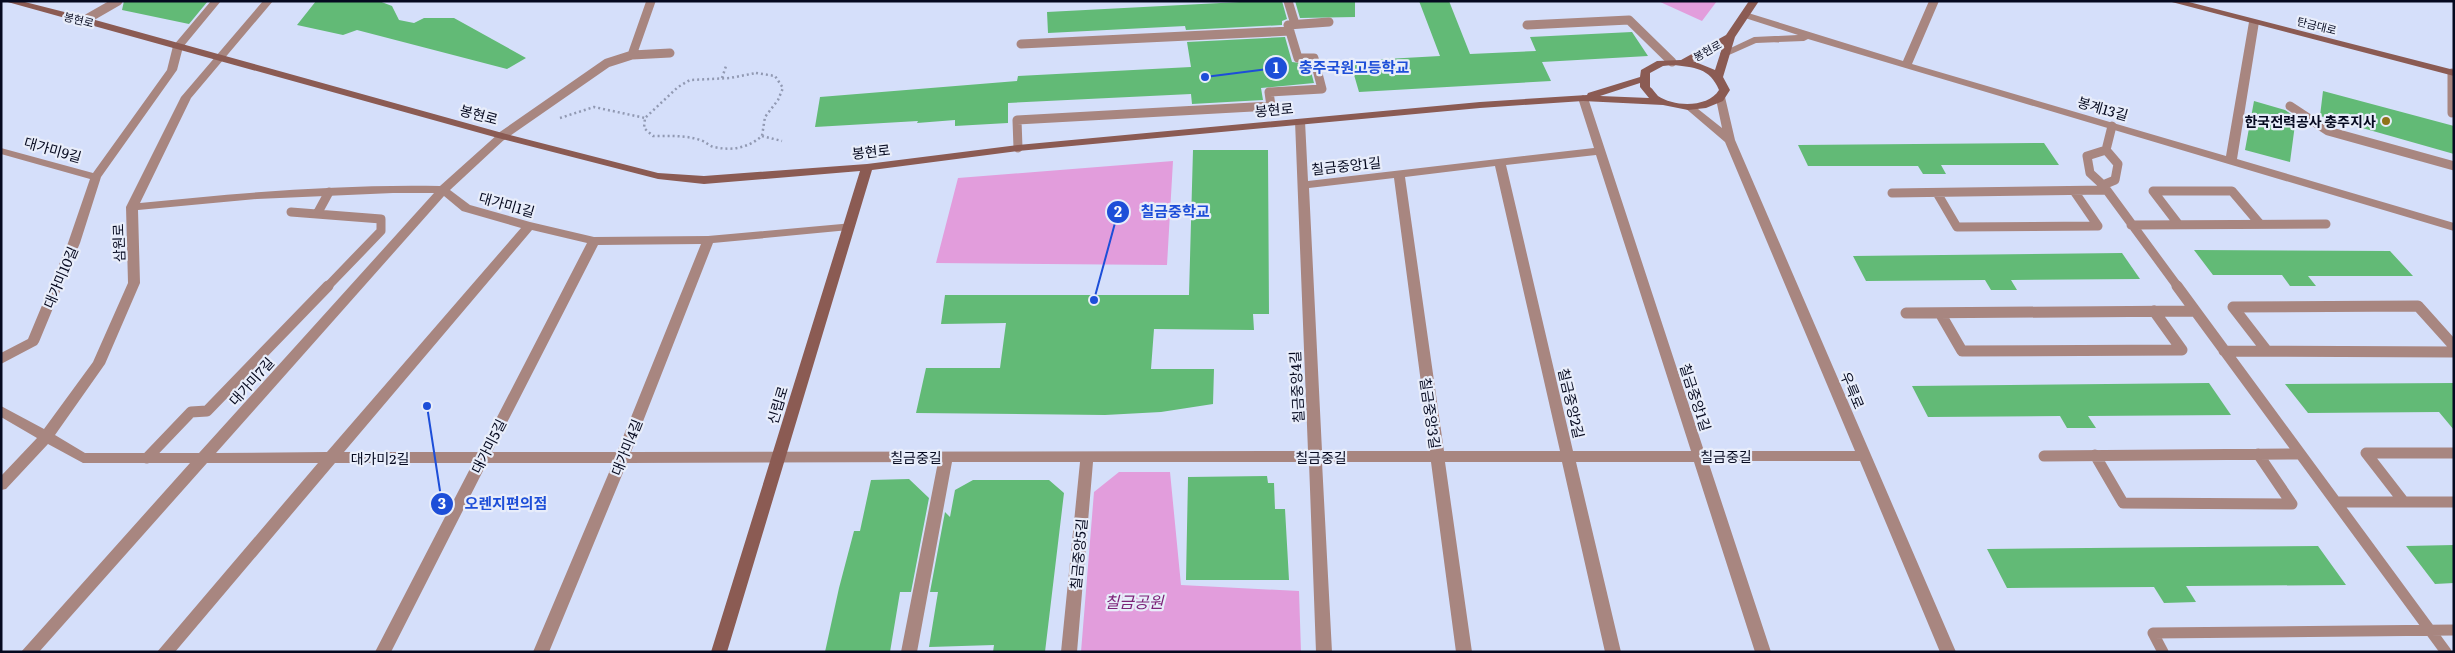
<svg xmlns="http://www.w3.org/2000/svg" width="2455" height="653" font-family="Literata,'Noto Sans KR',serif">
<rect width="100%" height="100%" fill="#d5dffa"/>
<path fill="#e29ddc" d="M 1658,1 L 1717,1 L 1702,21 Z
M 1173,161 L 1167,265 L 936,263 L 958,178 Z
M 1119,472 L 1170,472 L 1181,585 L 1299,591 L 1301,652 L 1081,652 L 1094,492 Z"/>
<path fill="#62ba76" d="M 124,1 L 208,1 L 189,24 L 122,10 Z
M 316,1 L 379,1 L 392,6 L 399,20 L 414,23 L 424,18 L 454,18 L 526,58 L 507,69 L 357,30 L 343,35 L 297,25 Z
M 1259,1 L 1282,1 L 1287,19 L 1282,21 L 1282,25 L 1186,30 L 1185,26 L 1048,33 L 1047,12 Z
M 1295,1 L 1355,1 L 1355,17 L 1300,18 Z
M 1419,1 L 1449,1 L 1470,54 L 1536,51 L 1530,37 L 1632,32 L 1648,56 L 1542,62 L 1551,81 L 1359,92 L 1350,61 L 1440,56 Z
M 1285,37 L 1292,62 L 1309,64 L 1314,83 L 1261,88 L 1263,100 L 1192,104 L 1191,94 L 1008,103 L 1008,123 L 955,126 L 955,120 L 917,123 L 918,121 L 815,127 L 820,97 L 1017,81 L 1018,76 L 1191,67 L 1187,42 Z
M 2323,91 L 2454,126 L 2454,154 L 2320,116 Z
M 2254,101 L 2285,110 L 2296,117 L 2290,162 L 2245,150 Z
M 2044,143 L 2059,165 L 1941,165 L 1946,174 L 1923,174 L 1918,166 L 1808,166 L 1798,145 Z
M 1193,150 L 1268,150 L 1269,314 L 1253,314 L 1254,330 L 1154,329 L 1151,369 L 1214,369 L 1213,404 L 1161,412 L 1105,415 L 916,413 L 926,368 L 1000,368 L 1006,323 L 941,324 L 945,295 L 1189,295 Z
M 2194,250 L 2390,251 L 2413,276 L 2308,276 L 2316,286 L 2290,286 L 2282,275 L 2213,275 Z
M 2122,253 L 2140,279 L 2011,280 L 2017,290 L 1991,290 L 1985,280 L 1866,281 L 1853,256 Z
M 2209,383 L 2231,415 L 2088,416 L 2096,428 L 2067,428 L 2060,416 L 1928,417 L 1912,386 Z
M 2454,383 L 2454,430 L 2439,412 L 2308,413 L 2285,384 Z
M 1267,476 L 1268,483 L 1274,483 L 1275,509 L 1285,509 L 1289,580 L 1186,580 L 1188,477 Z
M 909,479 L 929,498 L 911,592 L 900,592 L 890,652 L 825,652 L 839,588 L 854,531 L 860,531 L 871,480 Z
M 973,480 L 1049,480 L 1064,493 L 1045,652 L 993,652 L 994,645 L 929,647 L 938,592 L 930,592 L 945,512 L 950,517 L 955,490 Z
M 2454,545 L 2454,583 L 2435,584 L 2406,546 Z
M 2318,546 L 2346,585 L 2186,586 L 2196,602 L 2164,603 L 2154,587 L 2007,588 L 1987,549 Z"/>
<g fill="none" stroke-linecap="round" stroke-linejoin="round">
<path stroke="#9199b2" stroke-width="2.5" stroke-dasharray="2 3" stroke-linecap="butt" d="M 756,73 L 775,76 L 783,88 L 778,100 L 765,117 L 762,136 C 748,148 732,151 714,147 C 709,146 705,141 700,140 C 685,135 669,136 653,136 L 644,128 L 645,118 L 678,87 L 690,80 L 730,78 Z
M 722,78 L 726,66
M 560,118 L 594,107 L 645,118
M 762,136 L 782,141"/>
<path stroke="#a88680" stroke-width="9" d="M 1288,1 L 1295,24
M 85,20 L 118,1
M 1527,25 L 1629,20 L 1672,62
M 1021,44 L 1290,31
M 632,55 L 670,53
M 2452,73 L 2452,113
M 2290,106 L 2328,131 L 2454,166
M 502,136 L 607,63 L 632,55 L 651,1
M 1018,148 L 1017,120 L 1271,106 L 1269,92 L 1322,89 L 1314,58 L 1298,58 L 1288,25 L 1329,22
M 2106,150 L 2087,156 L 2090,173 L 2103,185 L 2178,287
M 2106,150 L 2112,126
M 2103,185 L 2115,180 L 2118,164 L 2106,150
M 2074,191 L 2098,226
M 1892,193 L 2106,190
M 1937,193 L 1957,227 L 2098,226
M 291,212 L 381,219 L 381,231 L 327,287
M 317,214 L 329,192
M 2131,225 L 2326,224
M 2179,225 L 2153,191 L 2232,191 L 2260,224"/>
<path stroke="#a88680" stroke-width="11" d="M 2177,286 L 2446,652
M 1906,313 L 2195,311
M 1940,313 L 1962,351 L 2182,350 L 2154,311
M 2224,351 L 2454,352
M 2267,351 L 2233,307 L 2418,306 L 2454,346
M 2095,455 L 2123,503 L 2292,504 L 2258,454
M 2044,456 L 2300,454
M 147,458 L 191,412 L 207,411 L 328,286
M 2336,502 L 2454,502
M 2404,502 L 2366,453 L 2454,453
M 2163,652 L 2153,633 L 2454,630"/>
<path fill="#a88680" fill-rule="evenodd" d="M 211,1 L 221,1 L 183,47 L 177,70 L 101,177 L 80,243 L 39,342 L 37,345 L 1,364 L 1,353 L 28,339 L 68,243 L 90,179 L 1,154 L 1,148 L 93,173 L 167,70 L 173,46 Z
M 263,1 L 273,1 L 191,98 L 140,203 C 240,193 340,184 440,186 L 498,134 L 506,134 L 507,136 L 506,138 L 450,190 L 470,205 L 530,222 L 594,237 L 708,236 L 853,223 L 855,226 L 849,230 L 713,243 L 631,452 L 1308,451 L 1295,121 L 1296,119 L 1304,119 L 1305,121 L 1308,181 L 1594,148 L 1578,98 L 1583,95 L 1588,98 L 1704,451 L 1855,451 L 1725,142 L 1684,107 L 1689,104 L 1693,105 L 1722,128 L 1716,99 L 1717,97 L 1725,97 L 1735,140 L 1956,652 L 1940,652 L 1860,461 L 1708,461 L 1771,652 L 1755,652 L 1694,462 L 1576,462 L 1621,652 L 1605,652 L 1562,462 L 1445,462 L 1472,652 L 1456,652 L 1431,462 L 1322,462 L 1332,652 L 1316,652 L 1309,462 L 1093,462 L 1077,652 L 1061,652 L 1080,462 L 952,462 L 917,652 L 901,652 L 938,462 L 627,463 L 549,652 L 533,652 L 613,463 L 487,463 L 391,652 L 375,652 L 473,463 L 335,463 L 175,652 L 157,652 L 318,463 L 207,463 L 39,652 L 21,652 L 190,463 L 83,463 L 48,444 L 6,489 L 1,490 L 1,476 L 37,438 L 1,417 L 1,406 L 44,429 L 93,362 L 128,283 L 126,207 L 181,97 ZM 1596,155 L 1691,451 L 1573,451 L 1506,165 ZM 1495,166 L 1560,451 L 1444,451 L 1405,177 ZM 1394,178 L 1430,451 L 1322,451 L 1309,188 ZM 393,193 L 434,193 L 199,453 L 85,453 L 55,435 L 105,364 L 140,283 L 138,210 L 257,199 ZM 444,196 L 462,211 L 521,228 L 327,452 L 216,453 ZM 532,230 L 587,243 L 479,452 L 344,452 ZM 701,244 L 617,452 L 492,452 L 598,245 Z
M 1929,1 L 1939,1 L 1912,64 L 2226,156 L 2249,22 L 2251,20 L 2257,20 L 2259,22 L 2237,159 L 2454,223 L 2454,231 L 1808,39 L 1804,41 L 1756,43 L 1729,55 L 1721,55 L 1720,53 L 1754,37 L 1798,35 L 1742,17 L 1742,13 L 1745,12 L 1903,61 Z"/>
<path fill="#8b5b53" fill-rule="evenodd" d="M 4,1 L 21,1 L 88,18 L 506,134 L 658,173 L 704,176 L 867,164 L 1018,145 L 1480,102 L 1587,95 L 1588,93 L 1640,77 L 1641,70 L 1657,61 L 1681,60 L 1726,35 L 1749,1 L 1759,1 L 1735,37 L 1723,77 L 1730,90 L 1723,101 L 1706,108 L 1688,110 L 1663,105 L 1583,101 L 1480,108 L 1018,151 L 872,170 L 727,652 L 711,652 L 860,171 L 704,184 L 658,179 L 498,138 ZM 1723,45 L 1715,70 L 1693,61 ZM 1672,65 C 1694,67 1710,68 1719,90 C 1708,108 1674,107 1658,96 C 1655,93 1653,89 1650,87 L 1650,73 L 1663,66 ZM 1640,83 L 1640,87 L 1649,98 L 1600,96 Z
M 2168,1 L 2185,1 L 2454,70 L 2454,76 Z"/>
</g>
<circle fill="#907319" stroke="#e8edfa" stroke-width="2" cx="2386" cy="121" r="5"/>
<g text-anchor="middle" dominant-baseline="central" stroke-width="4.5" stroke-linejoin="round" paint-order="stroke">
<g font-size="11" fill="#05091f" stroke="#e8edfa">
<text transform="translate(79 19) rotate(14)">봉현로</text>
<text transform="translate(2317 25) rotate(14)">탄금대로</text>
<text transform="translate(1707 50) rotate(-29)">봉현로</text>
</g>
<g font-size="14" fill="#05091f" stroke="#e8edfa">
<text transform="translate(2103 108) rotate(16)">봉계13길</text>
<text transform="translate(1274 109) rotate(-5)">봉현로</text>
<text transform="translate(479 114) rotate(15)">봉현로</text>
<text transform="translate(53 149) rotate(16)">대가미9길</text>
<text transform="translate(871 151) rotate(-6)">봉현로</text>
<text transform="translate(1346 165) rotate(-6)">칠금중앙1길</text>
<text transform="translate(507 204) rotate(16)">대가미1길</text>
<text transform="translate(118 243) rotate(-92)">삼원로</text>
<text transform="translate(60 277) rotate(-67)">대가미10길</text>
<text transform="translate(251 381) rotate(-48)">대가미7길</text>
<text transform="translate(1296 387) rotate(-93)">칠금중앙4길</text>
<text transform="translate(1853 390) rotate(67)">우륵로</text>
<text transform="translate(1696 397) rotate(72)">칠금중앙1길</text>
<text transform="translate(1572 403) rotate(77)">칠금중앙2길</text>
<text transform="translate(777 405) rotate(-73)">신립로</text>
<text transform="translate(1431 413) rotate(82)">칠금중앙3길</text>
<text transform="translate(488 446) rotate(-63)">대가미5길</text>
<text transform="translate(626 447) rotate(-68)">대가미4길</text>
<text x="1726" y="456">칠금중길</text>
<text x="916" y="457">칠금중길</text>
<text x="1321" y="457">칠금중길</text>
<text x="380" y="458">대가미2길</text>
<text transform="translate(1078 554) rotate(-85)">칠금중앙5길</text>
</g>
<g font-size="14" font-weight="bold" fill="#05091f" stroke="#e8edfa" text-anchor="end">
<text x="2376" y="121">한국전력공사 충주지사</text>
</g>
<g font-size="16" font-style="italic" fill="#7c2278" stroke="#e8edfa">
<text x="1134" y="601">칠금공원</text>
</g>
</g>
<path fill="none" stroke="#1d4ed8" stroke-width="2" d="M1205 77L1276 68M1094 300L1118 212M427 406L442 504"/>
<g fill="#1d4ed8" stroke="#e8edfa" stroke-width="2">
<circle cx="1205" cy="77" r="5"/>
<circle cx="1094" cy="300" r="5"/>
<circle cx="427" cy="406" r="5"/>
<circle cx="1276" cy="68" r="12"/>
<circle cx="1118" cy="212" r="12"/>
<circle cx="442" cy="504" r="12"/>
</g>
<g font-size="15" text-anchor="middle" font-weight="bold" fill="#fff">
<text x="1276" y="73">1</text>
<text x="1118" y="217">2</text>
<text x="442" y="509">3</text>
</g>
<g font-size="15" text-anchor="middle" font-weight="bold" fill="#1d4ed8" stroke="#e8edfa" stroke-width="4.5" stroke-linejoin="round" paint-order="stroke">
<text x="1354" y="73">충주국원고등학교</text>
<text x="1175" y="217">칠금중학교</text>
<text x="506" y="509">오렌지편의점</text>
</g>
<rect width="2455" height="653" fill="none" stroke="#05091f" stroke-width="5"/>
</svg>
